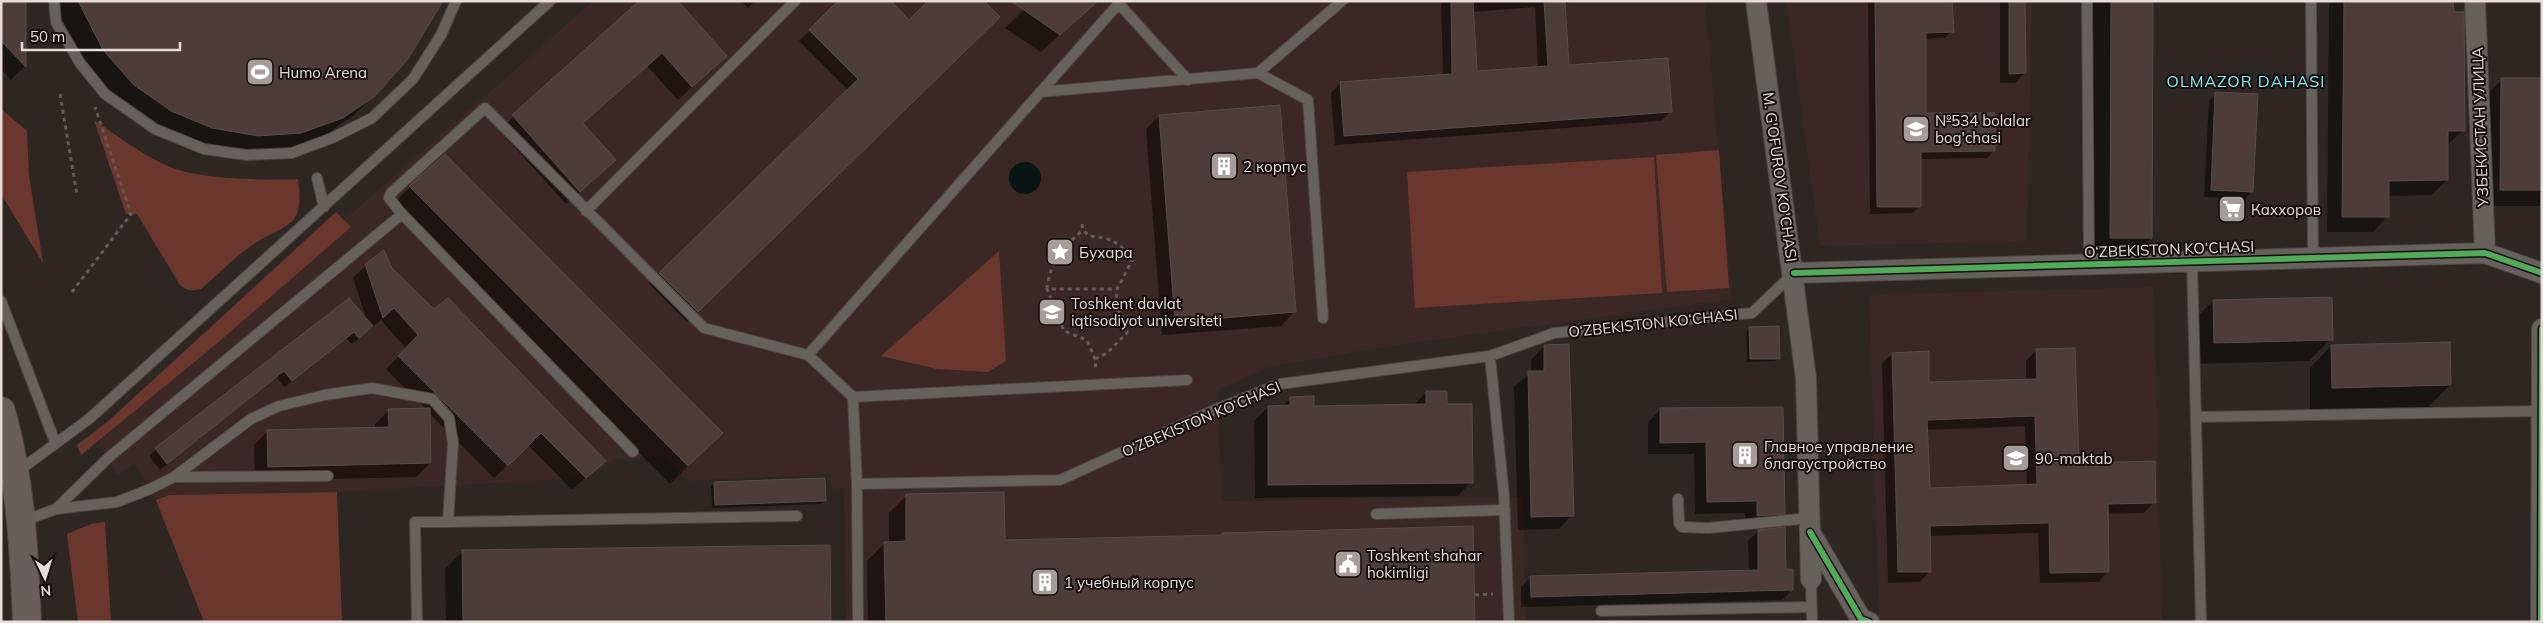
<svg xmlns="http://www.w3.org/2000/svg" width="2543" height="623" font-family="Mulish,sans-serif">
<rect width="100%" height="100%" fill="#2e2623"/>
<path fill="#3b2723" d="M 593,1 L 1705,1 L 1732,299 L 1389,346 L 1273,366 L 1217,390 L 1222,501 L 1523,497 L 1526,622 L 846,622 L 844,488 L 832,489 L 830,474 L 687,481 L 666,457 L 615,459 L 586,478 L 337,492 L 169,495 L 156,500 L 134,463 L 117,475 L 99,440 L 214,346 L 344,220 Z
M 1786,1 L 2032,1 L 2027,241 L 1820,246 Z
M 2154,287 L 2162,622 L 1879,622 L 1869,295 Z"/>
<path fill="#6b372d" d="M 1,109 L 27,131 L 29,176 L 43,263 L 1,194 Z
M 94,120 C 118,136 142,155 168,166 C 199,180 264,180 298,179 C 305,231 286,222 251,246 C 233,258 218,275 201,289 C 192,291 187,291 180,285 L 137,214 L 126,214 Z
M 1719,150 L 1729,288 L 1667,292 L 1656,155 Z
M 1654,157 L 1662,293 L 1415,308 L 1407,172 Z
M 336,212 L 351,227 L 214,346 L 81,455 L 77,445 L 106,423 Z
M 999,251 L 1006,361 L 988,372 L 937,369 L 881,356 Z
M 337,492 L 342,622 L 204,622 L 156,500 L 169,495 Z
M 105,522 L 111,622 L 78,622 L 67,534 L 91,524 Z"/>
<path fill="#081514" d="M1009 178a16 16 0 1 1 32 0a16 16 0 1 1-32 0Z"/>
<path fill="#0007" fill-rule="evenodd" d="M 1,1 L 26,1 L 24,67 L 11,80 L 1,69 Z
M 58,1 L 440,1 L 374,95 L 355,114 L 324,136 L 282,150 L 239,153 L 193,146 L 116,103 L 85,68 L 63,24 Z
M 641,1 L 725,56 L 678,100 L 647,66 L 582,124 L 601,173 L 566,204 L 499,130 Z
M 741,1 L 755,1 L 748,8 Z
M 840,1 L 909,21 L 998,17 L 687,322 L 649,284 L 848,90 L 799,41 Z
M 1033,1 L 1091,6 L 1041,52 L 1005,28 Z
M 1441,1 L 1572,1 L 1564,5 L 1568,66 L 1671,111 L 1661,121 L 1335,145 L 1331,93 L 1341,83 L 1443,76 ZM 1535,7 L 1538,68 L 1476,72 L 1472,12 Z
M 1868,1 L 1924,1 L 1952,31 L 1945,38 L 1924,39 L 1925,115 L 1994,151 L 1987,158 L 1920,159 L 1920,206 L 1913,213 L 1870,214 Z
M 2000,1 L 2025,1 L 2025,73 L 2015,83 L 2000,83 Z
M 2090,1 L 2152,1 L 2151,238 L 2129,260 L 2088,259 Z
M 2329,1 L 2452,1 L 2464,130 L 2446,146 L 2447,180 L 2431,195 L 2388,196 L 2388,216 L 2373,232 L 2327,232 Z
M 2502,80 L 2542,80 L 2542,206 L 2484,206 L 2485,96 Z
M 2216,94 L 2252,191 L 2245,199 L 2204,197 L 2209,101 Z
M 1159,116 L 1294,312 L 1281,326 L 1162,335 L 1146,129 Z
M 410,187 L 721,433 L 670,484 L 392,205 Z
M 366,265 L 391,268 L 434,311 L 604,461 L 572,490 L 528,445 L 494,478 L 428,412 L 430,463 L 416,477 L 255,481 L 254,445 L 268,431 L 375,428 L 375,424 L 389,410 L 426,409 L 386,369 L 406,349 L 381,320 L 352,344 L 346,338 L 284,387 L 277,377 L 160,470 L 149,456 L 156,449 L 349,300 L 367,321 L 353,278 Z
M 2213,301 L 2331,339 L 2309,361 L 2192,364 L 2191,323 Z
M 1750,328 L 1779,358 L 1775,361 L 1747,362 L 1746,332 Z
M 1544,346 L 1572,515 L 1559,529 L 1518,530 L 1514,386 L 1531,373 L 1531,360 Z
M 2331,346 L 2450,385 L 2428,407 L 2310,410 L 2310,368 Z
M 2036,350 L 2077,464 L 2154,502 L 2144,513 L 2107,514 L 2108,572 L 2098,582 L 2040,583 L 2038,533 L 1929,536 L 1930,571 L 1920,582 L 1888,583 L 1882,364 L 1892,354 L 1928,383 L 2026,381 L 2026,361 ZM 2025,426 L 2027,486 L 1929,489 L 1927,430 Z
M 1426,392 L 1471,482 L 1458,496 L 1255,498 L 1254,421 L 1268,407 L 1282,407 L 1291,398 L 1313,407 L 1413,406 Z
M 1782,409 L 1784,513 L 1772,525 L 1745,528 L 1745,513 L 1695,514 L 1694,454 L 1648,454 L 1648,422 L 1660,410 Z
M 715,483 L 825,501 L 821,504 L 712,508 L 711,486 Z
M 907,495 L 1004,541 L 1220,537 L 1222,534 L 1474,622 L 868,622 L 867,561 L 885,543 L 889,543 L 889,513 Z
M 1758,531 L 1785,570 L 1792,590 L 1782,600 L 1521,607 L 1521,587 L 1531,577 L 1749,571 L 1748,541 Z
M 463,551 L 829,622 L 446,622 L 445,569 Z"/>
<path fill="#4e3c39" stroke="#544d4b" fill-rule="evenodd" d="M 1,1 L 26,1 L 26,67 L 1,41 Z
M 78,1 L 443,1 L 408,59 L 375,96 L 343,118 L 301,133 L 258,136 L 212,128 L 171,111 L 134,85 L 103,50 Z
M 639,1 L 678,1 L 727,56 L 692,87 L 662,53 L 583,123 L 616,160 L 580,192 L 512,115 Z
M 838,1 L 891,1 L 909,20 L 928,1 L 984,1 L 1000,17 L 698,312 L 659,273 L 858,79 L 809,30 Z
M 1011,1 L 1098,1 L 1060,35 Z
M 1451,1 L 1473,1 L 1477,71 L 1548,66 L 1544,1 L 1565,1 L 1569,65 L 1668,58 L 1672,112 L 1344,136 L 1340,82 L 1452,74 Z
M 1875,1 L 1952,1 L 1954,32 L 1926,33 L 1926,113 L 1995,113 L 1995,151 L 1921,152 L 1921,207 L 1877,207 Z
M 2009,1 L 2025,1 L 2026,73 L 2009,74 Z
M 2111,1 L 2153,1 L 2152,238 L 2110,238 Z
M 2344,1 L 2453,1 L 2454,12 L 2464,12 L 2465,131 L 2448,131 L 2448,180 L 2389,181 L 2389,217 L 2342,217 Z
M 2501,78 L 2542,78 L 2542,190 L 2500,190 Z
M 2215,92 L 2258,94 L 2253,192 L 2211,190 Z
M 1280,105 L 1296,312 L 1175,322 L 1159,115 Z
M 445,154 L 723,433 L 688,466 L 409,186 Z
M 384,250 L 392,268 L 434,309 L 448,298 L 606,461 L 586,478 L 541,433 L 508,466 L 398,356 L 418,335 L 394,308 L 383,318 L 365,264 Z
M 2332,297 L 2333,340 L 2214,343 L 2213,300 Z
M 349,298 L 373,326 L 359,338 L 354,332 L 292,381 L 284,371 L 167,464 L 155,448 Z
M 1779,326 L 1780,359 L 1750,359 L 1749,327 Z
M 2450,342 L 2451,385 L 2332,388 L 2331,345 Z
M 1569,344 L 1574,516 L 1531,517 L 1528,371 L 1544,371 L 1544,345 Z
M 2075,348 L 2079,463 L 2155,461 L 2156,503 L 2108,504 L 2109,572 L 2050,573 L 2049,523 L 1930,526 L 1931,572 L 1898,572 L 1892,353 L 1929,351 L 1929,382 L 2037,379 L 2036,349 ZM 2035,416 L 2037,484 L 1930,488 L 1927,420 Z
M 1426,391 L 1447,391 L 1447,404 L 1472,404 L 1473,483 L 1268,485 L 1268,406 L 1290,405 L 1290,397 L 1314,396 L 1314,406 L 1426,404 Z
M 1783,407 L 1785,514 L 1757,516 L 1757,501 L 1707,502 L 1706,442 L 1660,443 L 1660,408 Z
M 430,408 L 431,463 L 268,467 L 267,430 L 389,427 L 388,409 Z
M 825,478 L 826,501 L 715,505 L 714,482 Z
M 1004,492 L 1005,540 L 1222,535 L 1222,533 L 1473,526 L 1475,622 L 886,622 L 884,542 L 906,541 L 906,494 Z
M 1785,527 L 1786,569 L 1793,569 L 1793,590 L 1531,597 L 1530,576 L 1758,570 L 1758,530 Z
M 830,545 L 831,622 L 463,622 L 462,550 Z"/>
<g fill="none" stroke-linecap="round" stroke-linejoin="round">
<g stroke="#4c4442" stroke-width="12">
<path id="lane" d="M 54,1 L 56,22 L 80,63 L 105,94 L 155,129 L 204,149 L 246,155 L 292,153 L 332,138 L 372,118 L 413,79 L 441,35 L 456,1
M 2087,1 L 2089,264
M 2311,1 L 2313,257
M 1119,4 L 1188,80
M 1258,73 L 1342,1
M 1040,92 L 1258,73 L 1308,100 L 1323,318
M 317,178 L 324,207
M 586,211 L 795,1
M 2192,261 L 2201,622
M 1,301 L 55,442
M 808,355 L 853,397 L 1187,380
M 1490,356 L 1504,496 L 1509,622
M 853,397 L 857,484 L 1060,480 L 1219,408 L 1280,384 L 1490,356 L 1554,333 L 1752,313 L 1793,274
M 2197,417 L 2542,411
M 633,452 L 402,214 L 389,198 L 391,193 L 485,108 L 704,328 L 808,355 L 1121,1
M 17,472 L 89,419 L 550,1
M 174,477 L 328,476
M 857,484 L 858,622
M 1678,499 L 1679,523 L 1682,527 L 1708,528 L 1810,518
M 56,509 L 117,502 L 150,489 L 174,477 L 251,419 L 279,406 L 325,395 L 372,388 L 432,399 L 449,418 L 453,443 L 448,522 L 415,522 L 417,622
M 1376,514 L 1505,510
M 23,521 L 56,509 L 108,458 L 402,214
M 448,522 L 797,516
M 1811,579 L 1812,622
M 1601,611 L 1811,607"/>
</g>
<g stroke="#4c4442" stroke-width="22">
<path id="street" d="M 1756,1 L 1806,378 L 1811,579
M 2475,1 L 2485,253
M 1794,273 L 2485,253 L 2542,273
M 1810,532 L 1861,619 L 1869,622
M 2541,622 L 2542,329"/>
</g>
<g stroke="#4c4442" stroke-width="30">
<path id="primary" d="M 1,411 C 21,482 24,549 27,622"/>
</g>
<path stroke="#635c5a" stroke-width="3" stroke-dasharray="4 4" stroke-linecap="butt" d="M 60,94 L 77,195
M 1082,224 L 1083,230 L 1089,236 C 1110,237 1122,243 1132,261 L 1117,289 L 1047,289 L 1064,331 L 1087,340 L 1095,359 L 1096,370
M 1047,289 C 1049,264 1064,246 1083,230
M 72,292 L 131,214 L 95,107
M 1095,359 L 1107,353 L 1127,333 L 1126,322 L 1116,307 L 1117,289
M 1475,595 L 1493,594"/>
<use href="#lane" stroke="#67615e" stroke-width="10"/>
<use href="#street" stroke="#67615e" stroke-width="20"/>
<use href="#primary" stroke="#6a5e5c" stroke-width="28"/>
<g stroke="#150e0c" stroke-width="9">
<path id="cycleway" d="M 1794,273 L 2485,253 L 2542,273
M 1810,532 L 1861,619 L 1869,622
M 2541,622 L 2542,329"/>
</g>
<use href="#cycleway" stroke="#51ab58" stroke-width="6"/>
</g>
<defs>
<g id="stadium-square" transform="scale(1.4375)"><rect x="-9" y="-9" width="18" height="18" rx="4" fill="#a69c9a" stroke="#150e0c"/><path d="M0-5a6.5 5 0 1 0 0 10a6.5 5 0 1 0 0-10ZM-3.5-1.8h7v3.6h-7Z" fill="#fff"/></g>
<g id="school-square" transform="scale(1.4375)"><rect x="-9" y="-9" width="18" height="18" rx="4" fill="#a69c9a" stroke="#150e0c"/><path d="M0-5L7-2L0 1L-7-2ZM-4 1L0 2.5L4 1V4Q0 6-4 4Z" fill="#fff"/></g>
<g id="building-square" transform="scale(1.4375)"><rect x="-9" y="-9" width="18" height="18" rx="4" fill="#a69c9a" stroke="#150e0c"/><path d="M-4-6H4V6H1V3H-1V6H-4ZM-2.5-4.3h1.7v1.8h-1.7ZM.8-4.3h1.7v1.8H.8ZM-2.5-1h1.7V.8h-1.7ZM.8-1h1.7V.8H.8Z" fill="#fff"/></g>
<g id="supermarket-square" transform="scale(1.4375)"><rect x="-9" y="-9" width="18" height="18" rx="4" fill="#a69c9a" stroke="#150e0c"/><path d="M-6-5.5h2.5l.6 2H6L4.5 2H-2.5L-4.4-4H-6ZM-1.5 3.2a1.3 1.3 0 1 0 .1 0ZM3 3.2a1.3 1.3 0 1 0 .1 0Z" fill="#fff"/></g>
<g id="sight-square" transform="scale(1.4375)"><rect x="-9" y="-9" width="18" height="18" rx="4" fill="#a69c9a" stroke="#150e0c"/><path d="M0-6L1.8-2.2L6-1.7L2.9 1.2L3.7 5.4L0 3.3L-3.7 5.4L-2.9 1.2L-6-1.7L-1.8-2.2Z" fill="#fff"/></g>
<g id="university-square" transform="scale(1.4375)"><rect x="-9" y="-9" width="18" height="18" rx="4" fill="#a69c9a" stroke="#150e0c"/><path d="M0-5L7-2L0 1L-7-2ZM-4 1L0 2.5L4 1V4Q0 6-4 4Z" fill="#fff"/></g>
<g id="civic-square" transform="scale(1.4375)"><rect x="-9" y="-9" width="18" height="18" rx="4" fill="#a69c9a" stroke="#150e0c"/><path d="M-.6-6.5H3V-4.5H.6V-3L4-1V1h2V6H-6V1h2V-1L-.6-3ZM-1.2 2.5V6h2.4V2.5Z" fill="#fff"/></g>
</defs>
<g fill-rule="evenodd">
<use href="#stadium-square" x="260" y="72"/>
<use href="#school-square" x="1916" y="129"/>
<use href="#building-square" x="1224" y="166"/>
<use href="#supermarket-square" x="2232" y="209"/>
<use href="#sight-square" x="1060" y="252"/>
<use href="#university-square" x="1052" y="312"/>
<use href="#building-square" x="1745" y="455"/>
<use href="#school-square" x="2016" y="458"/>
<use href="#civic-square" x="1348" y="564"/>
<use href="#building-square" x="1045" y="582"/>
</g>
<g text-anchor="middle" dominant-baseline="central" stroke-width="4" stroke-linejoin="round" paint-order="stroke">
<g font-size="15" fill="#e7dcda" stroke="#150e0c" text-anchor="start">
<text x="279" y="72">Humo Arena</text>
<text x="1935" y="120">№534 bolalar<tspan x="1935" dy="17">bog'chasi</tspan></text>
<text x="1243" y="166">2 корпус</text>
<text x="2251" y="209">Каххоров</text>
<text x="1079" y="252">Бухара</text>
<text x="1071" y="303">Toshkent davlat<tspan x="1071" dy="17">iqtisodiyot universiteti</tspan></text>
<text x="1764" y="446">Главное управление<tspan x="1764" dy="17">благоустройство</tspan></text>
<text x="2035" y="458">90-maktab</text>
<text x="1367" y="555">Toshkent shahar<tspan x="1367" dy="17">hokimligi</tspan></text>
<text x="1064" y="582">1 учебный корпус</text>
</g>
<g font-size="15" fill="#e7dcda" stroke="#150e0c">
<text transform="translate(2480 127) rotate(-92)">УЗБЕКИСТАН УЛИЦА</text>
<text transform="translate(1780 177) rotate(82)">M. G'OFUROV KO'CHASI</text>
<text transform="translate(2169 249) rotate(-2)">O‘ZBEKISTON KO‘CHASI</text>
<text transform="translate(1653 323) rotate(-6)">O‘ZBEKISTON KO‘CHASI</text>
<text transform="translate(1201 419) rotate(-23)">O‘ZBEKISTON KO‘CHASI</text>
</g>
<g font-size="16" letter-spacing="1" fill="#83eff3" stroke="#150e0c">
<text x="2246" y="81">OLMAZOR DAHASI</text>
</g>
</g>
<rect width="2543" height="623" fill="none" stroke="#e7dcda" stroke-width="5"/>
<g transform="translate(45 578) rotate(176)" stroke="#150e0c" stroke-width="4" paint-order="stroke">
<path d="M0-4L9 19L0 12L-9 19Z" fill="#e7dcda"/>
<text y="-8" font-size="14" font-weight="bold" text-anchor="middle" fill="#e7dcda">N</text>
</g>
<path d="M22 42v8h158v-8" fill="none" stroke="#e7dcda" stroke-width="2.5"/>
<text x="30" y="42" font-size="15" fill="#e7dcda" stroke="#150e0c" stroke-width="4" paint-order="stroke">50 m</text>
</svg>
